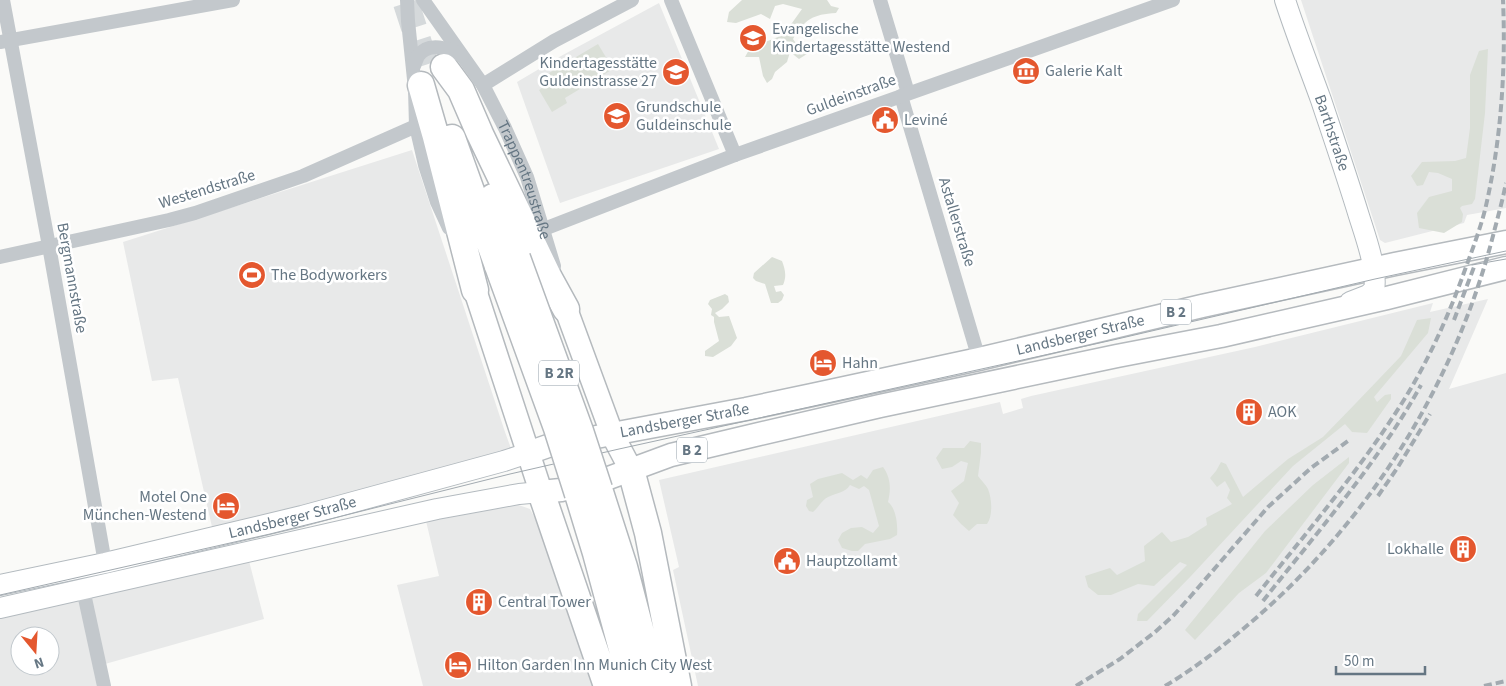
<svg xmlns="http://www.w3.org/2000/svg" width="1506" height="686" font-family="'Source Sans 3',sans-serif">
<rect width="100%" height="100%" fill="#fafaf8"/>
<path fill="#e8e9e9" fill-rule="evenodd" d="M 1301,0 L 1506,0 L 1506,208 L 1467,215 L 1464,223 L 1385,243 L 1380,240 Z
M 659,3 L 719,149 L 560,203 L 517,82 L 561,56 Z
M 412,150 L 505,432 L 516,462 L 215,540 L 178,378 L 152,381 L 123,242 Z
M 1488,299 L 1449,389 L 1506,373 L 1506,686 L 698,686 L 673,570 L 679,567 L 659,480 L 1000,402 L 1003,414 L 1023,408 L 1021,399 L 1031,396 L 1255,347 L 1433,303 L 1430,312 Z
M 513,503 L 530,509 L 537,522 L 593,686 L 423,686 L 397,585 L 439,576 L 426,521 Z
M 248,557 L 264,619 L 105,664 L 109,686 L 0,686 L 0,614 ZM 20,636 L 50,636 L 50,666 L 20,666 Z"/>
<path fill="#dadfd7" d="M 742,0 L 827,0 L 831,6 L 839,8 L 836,13 C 813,14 804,20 793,39 C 797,46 802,45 807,54 L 799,59 L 790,52 L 787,62 L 775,72 L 772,79 L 767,83 L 763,76 L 759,57 L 745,57 L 750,48 L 778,37 L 786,28 L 792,23 L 802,9 L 783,4 L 775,6 L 770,19 L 761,14 L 736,23 L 727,22 L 729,12 Z
M 598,44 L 613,69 L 565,98 L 567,103 L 552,112 L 539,90 L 554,80 L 549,73 Z
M 1488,49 L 1485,113 L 1475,199 L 1472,204 L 1462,206 L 1460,208 L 1463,214 L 1462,222 L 1444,233 L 1419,228 L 1417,213 L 1429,197 L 1452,191 L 1452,179 L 1438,173 L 1429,172 L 1423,185 L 1417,186 L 1411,176 L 1422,162 L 1455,161 L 1466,158 L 1470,128 L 1470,75 L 1479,51 Z
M 772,257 L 782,261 C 785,269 787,276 783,285 L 774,286 L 776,292 L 781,291 L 784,295 L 782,300 L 778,303 L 771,303 L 765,284 L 756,281 L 753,278 L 754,273 Z
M 725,294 L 728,296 L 729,302 L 722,309 L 715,313 L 719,317 L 729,316 L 737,338 L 731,346 L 713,357 L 705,356 L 705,351 L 719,341 L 714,322 L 714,317 L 711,315 L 712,309 L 708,304 L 710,300 Z
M 1431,318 L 1428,333 L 1374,397 L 1377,402 L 1385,395 L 1391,394 L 1391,399 L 1367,433 L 1352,432 L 1345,424 L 1293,466 L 1191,576 L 1147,621 L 1137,621 L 1138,614 L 1187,565 L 1180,562 L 1154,586 L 1138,584 L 1111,595 L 1098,595 L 1088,587 L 1085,576 L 1110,568 L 1117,575 L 1145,561 L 1144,546 L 1162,532 L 1171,542 L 1188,537 L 1207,525 L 1206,518 L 1232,504 L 1227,498 L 1230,490 L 1225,481 L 1217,487 L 1210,478 L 1216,471 L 1221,462 L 1226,464 L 1243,497 L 1288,459 L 1323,437 L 1356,403 L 1401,356 L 1417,320 Z
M 970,441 L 981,443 L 981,453 L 978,476 C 981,480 986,485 988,489 C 992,499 993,516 987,524 L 977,524 L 969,531 L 961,524 L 953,515 L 959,503 L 951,491 L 964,481 L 968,463 L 961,461 L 952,467 L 942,469 L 936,458 L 943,448 L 964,448 Z
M 1349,457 L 1349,463 L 1266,573 L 1239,593 L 1195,640 L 1185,630 L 1265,531 L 1313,485 Z
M 883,467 C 891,478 891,489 888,502 C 896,508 898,525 897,535 L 890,539 L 865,544 L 858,551 L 852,551 L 842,548 L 838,540 L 842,533 L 851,528 L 862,527 L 873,533 L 879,526 L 869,490 L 864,486 L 859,489 L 850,485 C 845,493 836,493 828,497 C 821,501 819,507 813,512 L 809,511 L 806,506 L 807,500 L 813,497 L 810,484 L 818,479 L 842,473 L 853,480 L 861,475 L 867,479 L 873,470 Z"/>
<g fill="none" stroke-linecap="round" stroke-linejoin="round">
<path stroke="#d5d9db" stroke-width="26" stroke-dasharray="26 13" stroke-linecap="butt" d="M 406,3 L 429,74"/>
<g stroke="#b3babf" stroke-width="22">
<g id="secondary">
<path id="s2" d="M 1285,0 C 1296,34 1309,67 1321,100 C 1334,139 1347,177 1359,216 C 1365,235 1378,271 1374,290 L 1368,295 L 1350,302"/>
<path id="s3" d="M 0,585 L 105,563 L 302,516 L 504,461 L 528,453"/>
<path d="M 0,608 L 437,509 L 519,494 L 541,492"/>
</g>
</g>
<g stroke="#b5babe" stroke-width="25">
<g id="primary">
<path d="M 475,290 L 541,492 L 561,490 L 606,479 L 671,455 L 755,435 L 880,406 L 1117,356 L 1221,336 L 1387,298 L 1506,268"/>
<path d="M 566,309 L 612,434 L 631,470"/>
<path id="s4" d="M 528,453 L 548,446 L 746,409 L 812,395 L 979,359 L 1202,306 L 1395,264 L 1506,242"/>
</g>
</g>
<g stroke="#b4b9bd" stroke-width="29">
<path id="highway" d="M 444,67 L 461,90 L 480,134 L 549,278 L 566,309
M 421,85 L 436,137 L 475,290
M 452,138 L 498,266
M 493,197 L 517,258
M 631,470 L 648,533 L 678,686
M 599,489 L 624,567 L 655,686
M 541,492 L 607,686
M 578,494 L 596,553 L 632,686"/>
</g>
<g stroke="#c3c8cc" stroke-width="14">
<path d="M 3,0 L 49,246 L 105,563"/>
<path d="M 407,0 L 408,21 L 415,89 L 416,126 L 425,165 L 437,202 L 449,228"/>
<path id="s1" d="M 423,0 L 483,85 L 505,128 L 527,177 L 554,266"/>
<path d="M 671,0 L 735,155"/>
<path d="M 880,0 L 908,93"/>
<path d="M 0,42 L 233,0"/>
<path d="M 413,68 C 415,64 416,60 418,56 C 428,41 450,48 462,56"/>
<path d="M 483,85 L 554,41 L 632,0"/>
<path d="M 901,96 L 979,359"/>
<path d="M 544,229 L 735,155 L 1173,0"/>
<path d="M 0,257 L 169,220 L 195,213 L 303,176 L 416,126"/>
<path d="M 83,589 L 104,686"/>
</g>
<use href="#secondary" stroke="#fff" stroke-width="20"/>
<use href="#primary" stroke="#fff" stroke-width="22"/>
<use href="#highway" stroke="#fff" stroke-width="26"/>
<path stroke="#a2aab0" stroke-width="1" d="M 1472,265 L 1506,259
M 0,595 L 270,534 L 510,474 L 619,449 L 1113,340 L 1375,279 L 1506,251"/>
<path stroke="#a2aab0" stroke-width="4" stroke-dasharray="8 4" stroke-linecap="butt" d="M 1454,320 L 1474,267
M 1378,496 L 1398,467 L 1430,414
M 1256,596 C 1306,533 1359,471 1402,403 C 1429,360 1449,315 1466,267 C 1473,248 1480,229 1485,210 C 1501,142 1506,70 1503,0
M 1263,601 C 1318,531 1378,463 1421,385
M 1076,686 L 1120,659 L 1155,632 L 1173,616 L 1190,597 L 1268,507 L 1311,468 L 1348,441
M 1165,686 C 1197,667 1227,643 1256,618 C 1373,516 1458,378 1495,228 C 1499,213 1503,198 1506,183
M 1484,686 L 1506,681"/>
<g stroke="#b4b9bd" stroke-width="29" stroke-linecap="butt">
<path id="highway-bridge" d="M 517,258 L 580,431 L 599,489
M 498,266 L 557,428 L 578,494"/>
</g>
<use href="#highway-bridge" stroke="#fff" stroke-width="26"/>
</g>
<defs>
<g id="school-disc" transform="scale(1.4375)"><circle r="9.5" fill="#e4572e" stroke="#fff"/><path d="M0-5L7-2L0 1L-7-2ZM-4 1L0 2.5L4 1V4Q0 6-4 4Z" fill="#fff"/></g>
<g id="museum-disc" transform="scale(1.4375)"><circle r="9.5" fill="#e4572e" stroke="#fff"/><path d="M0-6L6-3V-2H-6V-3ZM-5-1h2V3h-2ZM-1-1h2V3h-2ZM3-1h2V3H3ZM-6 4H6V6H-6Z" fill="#fff"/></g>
<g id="civic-disc" transform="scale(1.4375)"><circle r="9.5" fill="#e4572e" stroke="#fff"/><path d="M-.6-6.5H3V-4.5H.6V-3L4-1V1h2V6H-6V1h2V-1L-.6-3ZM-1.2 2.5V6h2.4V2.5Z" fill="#fff"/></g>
<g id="stadium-disc" transform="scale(1.4375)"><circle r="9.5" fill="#e4572e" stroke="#fff"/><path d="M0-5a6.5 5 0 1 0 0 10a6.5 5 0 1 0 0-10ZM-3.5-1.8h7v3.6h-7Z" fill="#fff"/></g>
<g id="hotel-disc" transform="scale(1.4375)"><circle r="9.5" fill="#e4572e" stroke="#fff"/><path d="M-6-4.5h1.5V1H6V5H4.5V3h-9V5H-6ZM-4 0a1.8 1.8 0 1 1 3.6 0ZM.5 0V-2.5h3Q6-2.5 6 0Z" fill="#fff"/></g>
<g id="building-disc" transform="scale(1.4375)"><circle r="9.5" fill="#e4572e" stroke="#fff"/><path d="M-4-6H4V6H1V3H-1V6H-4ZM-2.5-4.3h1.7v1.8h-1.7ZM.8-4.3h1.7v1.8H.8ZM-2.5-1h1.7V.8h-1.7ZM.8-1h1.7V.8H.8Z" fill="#fff"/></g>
</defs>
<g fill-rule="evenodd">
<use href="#school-disc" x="753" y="38"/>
<use href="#museum-disc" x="1026" y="71"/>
<use href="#school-disc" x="676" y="72"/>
<use href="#school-disc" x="617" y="116"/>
<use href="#civic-disc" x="885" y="120"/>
<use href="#stadium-disc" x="252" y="275"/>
<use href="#hotel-disc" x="823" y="363"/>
<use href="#building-disc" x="1249" y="412"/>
<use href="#hotel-disc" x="226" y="506"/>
<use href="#building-disc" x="1463" y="549"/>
<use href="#civic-disc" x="787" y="561"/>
<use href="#building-disc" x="479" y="602"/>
<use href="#hotel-disc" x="458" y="665"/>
</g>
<g text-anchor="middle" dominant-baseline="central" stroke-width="5" stroke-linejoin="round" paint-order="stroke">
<g fill="#fff" stroke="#939fa8" stroke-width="1">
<rect x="1161" y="299.5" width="30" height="25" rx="4"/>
<rect x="539" y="360.5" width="40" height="25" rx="4"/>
<rect x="677" y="437.5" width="30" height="25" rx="4"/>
</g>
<g font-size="15" font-weight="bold" fill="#657683">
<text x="1176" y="312">B 2</text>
<text x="559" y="373">B 2R</text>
<text x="692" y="450">B 2</text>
</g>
<g font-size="16" fill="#657683" stroke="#fff" text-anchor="start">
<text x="772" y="29">Evangelische<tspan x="772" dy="18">Kindertagesstätte Westend</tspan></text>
<text x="657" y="63" text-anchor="end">Kindertagesstätte<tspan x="657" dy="18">Guldeinstrasse 27</tspan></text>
<text x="1045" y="71">Galerie Kalt</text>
<text x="636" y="107">Grundschule<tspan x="636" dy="18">Guldeinschule</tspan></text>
<text x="904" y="120">Leviné</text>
<text x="271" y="275">The Bodyworkers</text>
<text x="842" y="363">Hahn</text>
<text x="1268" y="412">AOK</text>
<text x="207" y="497" text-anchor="end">Motel One<tspan x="207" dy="18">München-Westend</tspan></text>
<text x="1444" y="549" text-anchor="end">Lokhalle</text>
<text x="806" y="561">Hauptzollamt</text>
<text x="498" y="602">Central Tower</text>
<text x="477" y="665">Hilton Garden Inn Munich City West</text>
</g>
<g font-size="16" fill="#657683" stroke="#fff">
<text transform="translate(851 95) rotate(-20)">Guldeinstraße</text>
<text stroke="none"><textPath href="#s2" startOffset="141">Barthstraße</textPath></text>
<text stroke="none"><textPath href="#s1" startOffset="208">Trappentreustraße</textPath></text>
<text transform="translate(207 189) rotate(-17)">Westendstraße</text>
<text transform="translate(957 222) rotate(73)">Astallerstraße</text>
<text transform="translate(72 278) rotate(80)">Bergmannstraße</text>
<text stroke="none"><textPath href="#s4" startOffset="565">Landsberger Straße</textPath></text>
<text stroke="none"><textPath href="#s4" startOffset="160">Landsberger Straße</textPath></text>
<text stroke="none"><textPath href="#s3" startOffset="300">Landsberger Straße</textPath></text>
</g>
</g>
<g transform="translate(35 651) rotate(162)"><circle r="24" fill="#ffffff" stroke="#c1c8cd"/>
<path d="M0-4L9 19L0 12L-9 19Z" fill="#e4572e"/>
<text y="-8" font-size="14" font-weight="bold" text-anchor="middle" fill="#657683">N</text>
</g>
<path d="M1336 666v8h89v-8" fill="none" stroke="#657683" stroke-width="2.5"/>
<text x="1344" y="666" font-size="15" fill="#657683" stroke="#ffffff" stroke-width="4" paint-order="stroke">50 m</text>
</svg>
